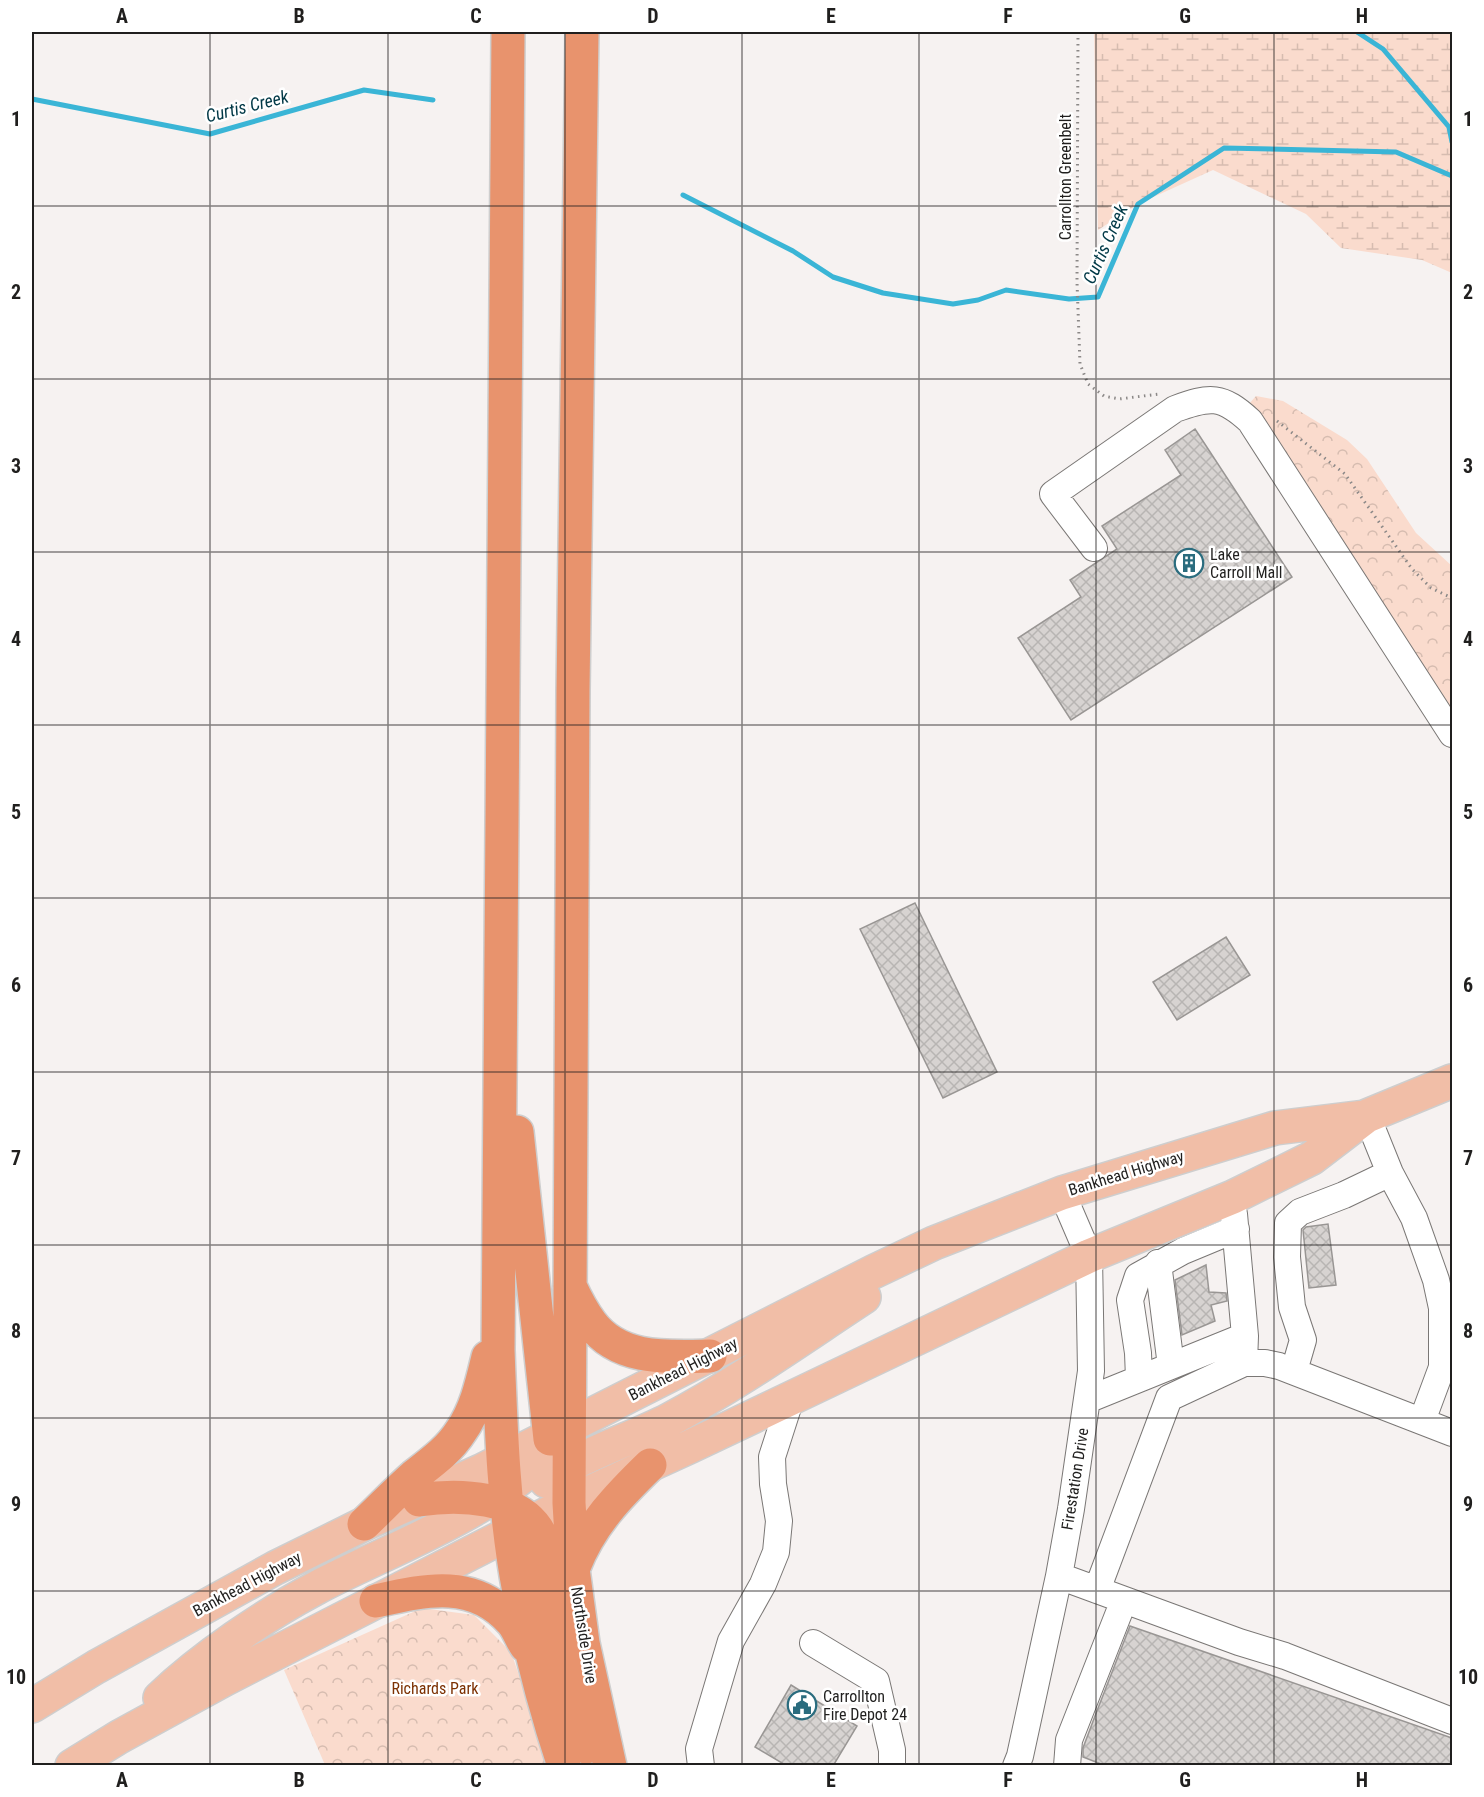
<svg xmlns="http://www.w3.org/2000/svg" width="1484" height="1797" font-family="'Roboto Condensed',sans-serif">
<defs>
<pattern id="wetland-marsh" width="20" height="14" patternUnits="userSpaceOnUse" patternTransform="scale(1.5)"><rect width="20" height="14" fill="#fadbcd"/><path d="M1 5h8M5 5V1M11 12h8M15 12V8" fill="none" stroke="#d6bcb0"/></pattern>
<pattern id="park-crowns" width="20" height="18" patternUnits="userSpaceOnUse" patternTransform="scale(1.5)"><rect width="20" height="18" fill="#fadbcd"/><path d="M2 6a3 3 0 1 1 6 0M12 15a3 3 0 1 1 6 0" fill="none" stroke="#d6bcb0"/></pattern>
<pattern id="building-cross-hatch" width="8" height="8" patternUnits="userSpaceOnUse" patternTransform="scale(1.5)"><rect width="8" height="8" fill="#d7d3d1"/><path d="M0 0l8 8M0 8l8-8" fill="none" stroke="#b8b5b3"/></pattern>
</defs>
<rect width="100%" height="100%" fill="#f6f2f1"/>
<path fill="url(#wetland-marsh)" d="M 1094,32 L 1452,32 L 1452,273 L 1422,260 L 1341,248 L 1306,214 L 1213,170 L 1138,204 L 1098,230 Z"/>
<path fill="url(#park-crowns)" d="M 1256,396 L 1283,401 L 1347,440 L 1367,459 L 1416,533 L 1452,566 L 1452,710 L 1250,421 L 1248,405 Z
M 422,1608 L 474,1615 L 511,1652 L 550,1765 L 325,1765 L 284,1670 Z"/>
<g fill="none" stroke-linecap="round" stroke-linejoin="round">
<path stroke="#3ab5d6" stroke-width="5" d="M 1357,32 L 1383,49 L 1449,127 L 1452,142
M 32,99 L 210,134 L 364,90 L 433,100
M 683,195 L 793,251 L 833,277 L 883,293 L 953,304 L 978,300 L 1006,290 L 1069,299 L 1098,297 L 1138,204 L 1224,148 L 1396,152 L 1452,176"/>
</g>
<path fill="url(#building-cross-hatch)" stroke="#999694" stroke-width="1.5" d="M 1195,429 L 1292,577 L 1071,720 L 1018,638 L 1081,597 L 1070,580 L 1117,549 L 1102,526 L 1181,475 L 1165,450 Z
M 915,903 L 997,1072 L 943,1098 L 860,929 Z
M 1226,937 L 1250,975 L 1177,1020 L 1153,982 Z
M 1328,1224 L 1336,1285 L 1309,1288 L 1303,1230 L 1306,1227 Z
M 1206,1265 L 1209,1292 L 1226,1293 L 1227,1301 L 1211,1305 L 1215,1321 L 1182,1335 L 1175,1280 Z
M 1130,1626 L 1452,1738 L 1452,1766 L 1106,1766 L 1083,1757 L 1083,1748 L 1095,1716 Z
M 791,1685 L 857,1726 L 833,1766 L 787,1766 L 755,1747 Z"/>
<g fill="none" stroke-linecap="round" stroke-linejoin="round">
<g stroke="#7a7775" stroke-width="28">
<path id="minor" d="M 1094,548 L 1053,494 L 1175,409 C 1210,396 1222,395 1250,421 L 1452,734
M 1367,1116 L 1390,1173 L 1414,1218 L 1436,1280 L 1442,1308 L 1442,1367
M 1234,1214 L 1245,1336
M 1158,1263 L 1171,1366
M 1294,1371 L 1303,1340 L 1292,1307 L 1287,1257 L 1288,1223 L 1300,1212 L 1344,1195 L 1390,1173
M 1139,1378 L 1138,1353 L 1130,1300 L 1138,1276 L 1183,1251 L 1236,1229
M 1087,1400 L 1245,1336 L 1244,1363 L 1265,1363 L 1279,1366 L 1452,1433
M 1422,1421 L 1448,1351
M 1059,1576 L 1239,1642 L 1285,1656 L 1452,1721
M 1097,1590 L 1169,1398 L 1244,1363
M 813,1643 L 876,1681 L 892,1750 L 892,1766
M 701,1766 L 699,1749 L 731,1641 L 763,1584 L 776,1552 L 779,1521 L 773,1484 L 772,1457 L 791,1398
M 1016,1766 L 1020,1756 L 1059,1576 L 1071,1509 L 1091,1371 L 1089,1256 L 1062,1193
M 1067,1766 L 1069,1740 L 1124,1600"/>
</g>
<g stroke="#cecece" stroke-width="36">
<path id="major" d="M 546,1481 C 577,1456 632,1439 669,1420 C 737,1384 800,1339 864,1297
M 160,1698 C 202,1658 265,1615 316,1588 C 389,1549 505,1509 556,1443
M 32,1706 L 96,1667 L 275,1568 L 364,1524 L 481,1471 L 873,1272 L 934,1243 L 1062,1193 L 1275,1128 L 1365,1117
M 72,1766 L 119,1737 L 225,1679 L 584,1495 L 689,1447 L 1089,1256 L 1233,1197 L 1312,1158 L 1367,1116 L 1452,1081"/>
</g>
<g stroke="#cecece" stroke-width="36">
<path id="highway" d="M 508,32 L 498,1350 C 501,1431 504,1513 519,1592 C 530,1651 545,1709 564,1766
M 582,32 L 573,691 L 569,1503 L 573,1569 L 583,1643 L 610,1766
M 517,1132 L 550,1439
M 570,1286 C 576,1299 582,1311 591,1323 C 619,1361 668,1357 710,1356
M 419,1500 C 457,1494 522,1495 541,1536 L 557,1636 L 570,1699 L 586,1747
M 364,1524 C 381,1508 397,1491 414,1476 C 432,1462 449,1450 461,1431 C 476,1410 482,1382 488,1357
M 574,1567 C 590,1525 618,1496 650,1465
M 376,1601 C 425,1590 474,1578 512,1622 C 518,1629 521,1639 526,1646"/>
</g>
<path stroke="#8b8887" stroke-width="3" stroke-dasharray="1.5 4.5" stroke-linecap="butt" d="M 1078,32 L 1077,282 L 1080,364 L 1088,384 L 1104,396 L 1119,399 L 1159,394
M 1277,421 L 1345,474 L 1412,569 L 1431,588 L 1452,598"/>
<use href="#minor" stroke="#fff" stroke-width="26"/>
<use href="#major" stroke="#f1bea7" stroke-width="33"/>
<use href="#highway" stroke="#e8936d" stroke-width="33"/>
</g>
<path fill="none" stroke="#201f1e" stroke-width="1.5" stroke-opacity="0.55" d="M 210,32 L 210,1766M 388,32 L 388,1766M 565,32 L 565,1766M 742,32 L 742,1766M 919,32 L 919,1766M 1096,32 L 1096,1766M 1274,32 L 1274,1766M 32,206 L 1452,206M 32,379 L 1452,379M 32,552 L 1452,552M 32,725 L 1452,725M 32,898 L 1452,898M 32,1072 L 1452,1072M 32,1245 L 1452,1245M 32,1418 L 1452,1418M 32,1591 L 1452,1591"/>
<defs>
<g id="building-ring" transform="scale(1.5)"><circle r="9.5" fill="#fff" stroke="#2a6c7e" stroke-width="1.5"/><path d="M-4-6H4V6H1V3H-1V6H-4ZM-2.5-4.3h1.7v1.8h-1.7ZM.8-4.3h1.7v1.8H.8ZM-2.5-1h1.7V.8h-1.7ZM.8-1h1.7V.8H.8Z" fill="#2a6c7e"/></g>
<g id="civic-ring" transform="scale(1.5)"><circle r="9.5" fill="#fff" stroke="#2a6c7e" stroke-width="1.5"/><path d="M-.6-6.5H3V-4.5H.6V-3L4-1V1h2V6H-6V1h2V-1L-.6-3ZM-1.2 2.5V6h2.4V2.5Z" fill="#2a6c7e"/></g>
</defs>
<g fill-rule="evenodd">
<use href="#building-ring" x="1189" y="563"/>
<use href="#civic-ring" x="802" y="1705"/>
</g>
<g text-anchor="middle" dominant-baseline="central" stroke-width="5" stroke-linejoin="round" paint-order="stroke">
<g font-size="16" fill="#201f1e" stroke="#fff">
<text transform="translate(1065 177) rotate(-90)">Carrollton Greenbelt</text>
<text transform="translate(1126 1173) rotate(-17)">Bankhead Highway</text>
<text transform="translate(683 1369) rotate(-27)">Bankhead Highway</text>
<text transform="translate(1075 1479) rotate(-81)">Firestation Drive</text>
<text transform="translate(247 1584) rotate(-28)">Bankhead Highway</text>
<text transform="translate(584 1635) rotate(81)">Northside Drive</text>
</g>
<g font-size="16" fill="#201f1e" stroke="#fff" text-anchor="start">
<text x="1210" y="554">Lake<tspan x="1210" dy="18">Carroll Mall</tspan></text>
<text x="823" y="1696">Carrollton<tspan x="823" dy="18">Fire Depot 24</tspan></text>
</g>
<g font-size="16" fill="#7c3103" stroke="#fff">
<text x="435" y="1688">Richards Park</text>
</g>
<g font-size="18" font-style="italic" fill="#003846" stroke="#fff">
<text transform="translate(247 106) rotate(-14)">Curtis Creek</text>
<text transform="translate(1105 244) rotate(-66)">Curtis Creek</text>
</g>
</g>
<rect width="1484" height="1797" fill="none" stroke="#ffffff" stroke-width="66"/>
<rect x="33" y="33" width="1418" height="1731" fill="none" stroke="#201f1e" stroke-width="2"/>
<g font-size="20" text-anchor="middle" font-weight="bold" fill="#201f1e">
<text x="122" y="23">A</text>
<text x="299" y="23">B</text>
<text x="476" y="23">C</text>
<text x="653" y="23">D</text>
<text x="831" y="23">E</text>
<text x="1008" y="23">F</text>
<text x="1185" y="23">G</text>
<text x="1362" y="23">H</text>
<text x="16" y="126">1</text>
<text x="1468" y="126">1</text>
<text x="16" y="299">2</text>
<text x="1468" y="299">2</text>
<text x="16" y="473">3</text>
<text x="1468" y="473">3</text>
<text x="16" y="646">4</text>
<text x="1468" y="646">4</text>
<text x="16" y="819">5</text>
<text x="1468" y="819">5</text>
<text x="16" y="992">6</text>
<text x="1468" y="992">6</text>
<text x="16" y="1165">7</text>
<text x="1468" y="1165">7</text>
<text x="16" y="1338">8</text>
<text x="1468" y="1338">8</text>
<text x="16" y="1511">9</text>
<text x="1468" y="1511">9</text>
<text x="16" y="1684">10</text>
<text x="1468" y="1684">10</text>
<text x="122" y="1787">A</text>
<text x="299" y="1787">B</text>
<text x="476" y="1787">C</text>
<text x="653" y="1787">D</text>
<text x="831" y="1787">E</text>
<text x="1008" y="1787">F</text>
<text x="1185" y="1787">G</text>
<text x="1362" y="1787">H</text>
</g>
</svg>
